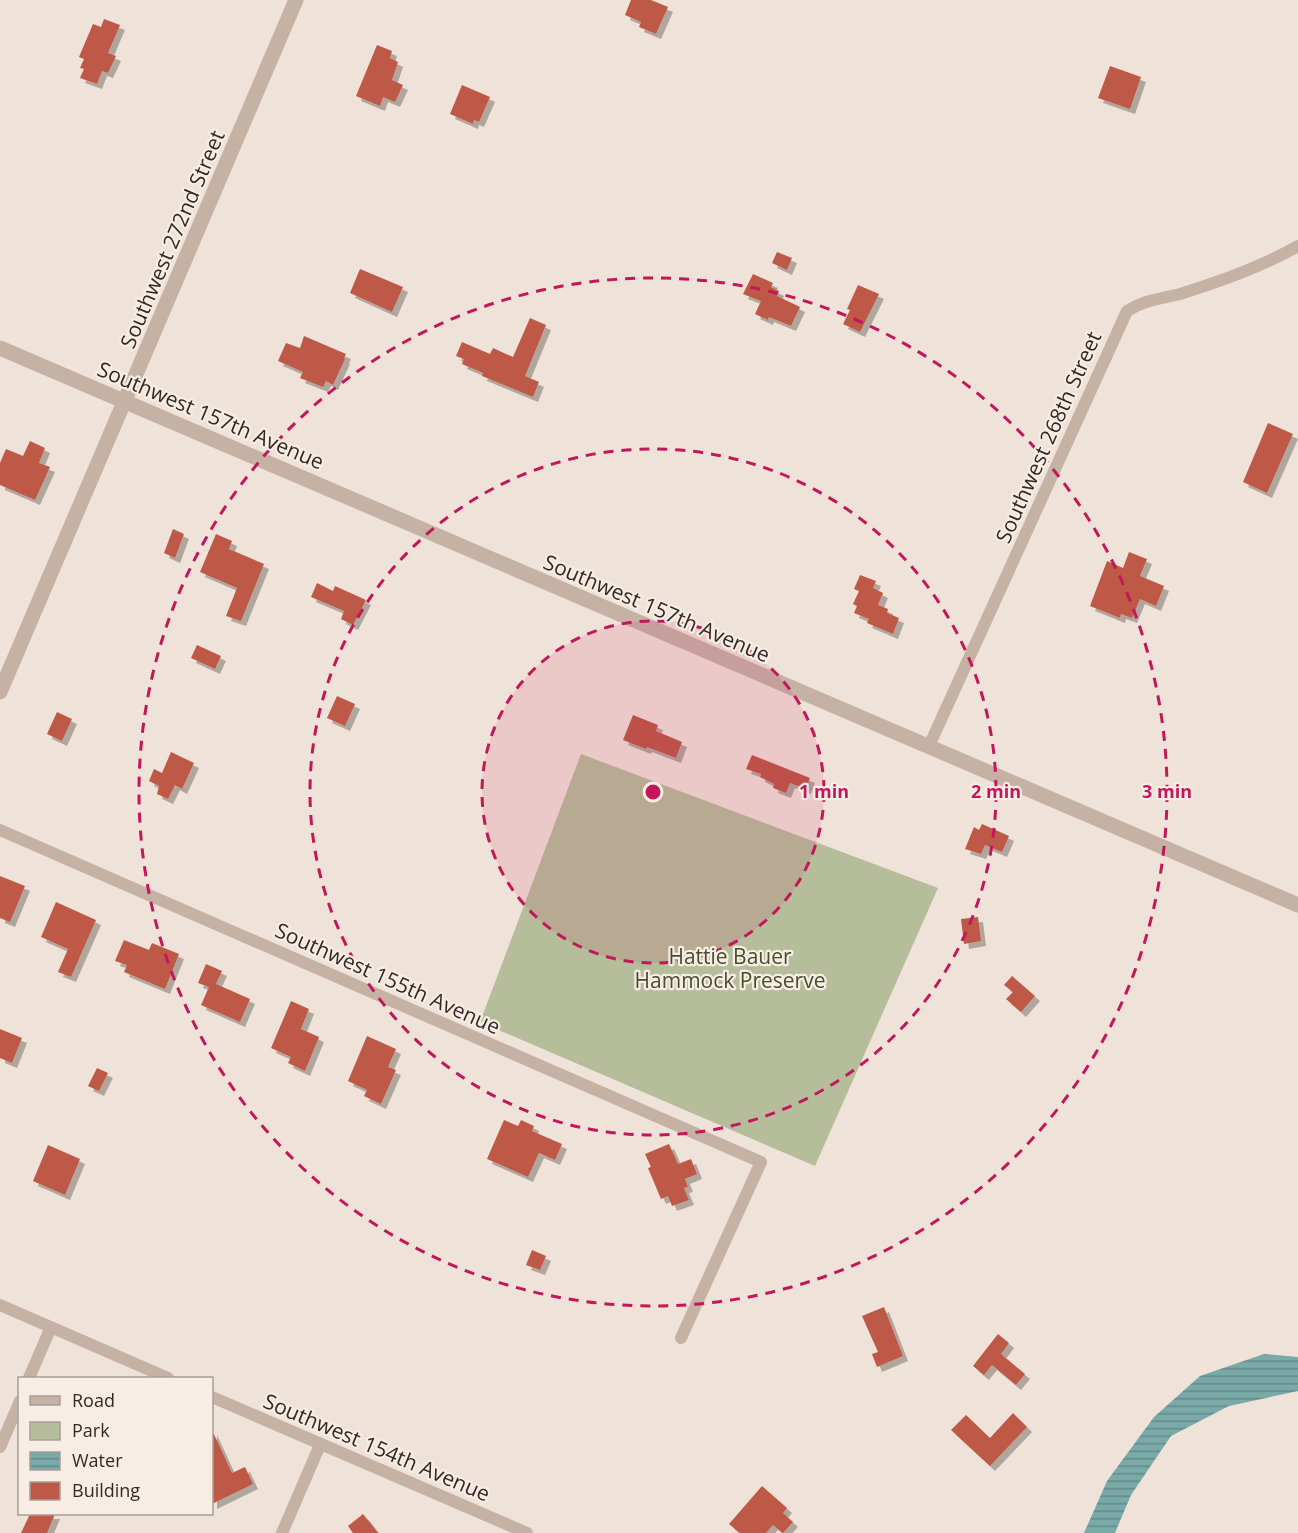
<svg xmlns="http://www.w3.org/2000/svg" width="1298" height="1533" font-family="'Open Sans',sans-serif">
<defs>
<pattern id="water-rules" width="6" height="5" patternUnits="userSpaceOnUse" patternTransform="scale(1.5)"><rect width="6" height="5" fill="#79aaa7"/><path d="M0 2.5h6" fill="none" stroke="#648a88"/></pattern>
<filter id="shadow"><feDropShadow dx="5" dy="5" stdDeviation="0" flood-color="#0004"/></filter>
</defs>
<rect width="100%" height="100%" fill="#efe2d8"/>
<path fill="#b5bd9a" d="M 581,754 L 938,888 L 815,1166 L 480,1022 Z"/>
<path fill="url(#water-rules)" d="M 1264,1354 L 1298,1357 L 1298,1391 L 1229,1406 L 1171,1436 L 1131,1495 L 1115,1533 L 1084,1533 L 1107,1481 L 1154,1417 L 1200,1376 Z"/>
<path fill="#be5847" filter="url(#shadow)" d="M 631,0 L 651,0 L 668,7 L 656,34 L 639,27 L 641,22 L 625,15 Z
M 104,19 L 120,25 L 108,53 L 116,56 L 108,73 L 102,71 L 97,84 L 80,78 L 84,69 L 80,68 L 84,59 L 79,57 L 93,24 L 101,27 Z
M 377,45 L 392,51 L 390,58 L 398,62 L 392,80 L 403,85 L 395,102 L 383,97 L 380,106 L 356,96 Z
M 1110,66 L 1141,77 L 1130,109 L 1098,98 Z
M 462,85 L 490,97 L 479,122 L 474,120 L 473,124 L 450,114 Z
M 777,252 L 792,258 L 787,270 L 772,263 Z
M 360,269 L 403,287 L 392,312 L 350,293 Z
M 753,274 L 773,283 L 771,287 L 779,291 L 777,296 L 800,307 L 791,326 L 769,317 L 768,320 L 755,314 L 761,301 L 743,294 Z
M 858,285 L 879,294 L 860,332 L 843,324 L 850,310 L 847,309 Z
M 530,318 L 546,325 L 525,376 L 539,382 L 533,397 L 482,376 L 483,373 L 462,364 L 464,359 L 456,356 L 462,342 L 490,354 L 493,348 L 513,357 Z
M 304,336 L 346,354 L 344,358 L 345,359 L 333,385 L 326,381 L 323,387 L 300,378 L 303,372 L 278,361 L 286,343 L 300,348 Z
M 1268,423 L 1293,434 L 1267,493 L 1243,482 Z
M 30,441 L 45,448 L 39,463 L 50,467 L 35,500 L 0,485 L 0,463 L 6,449 L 23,456 Z
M 173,529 L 184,534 L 175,558 L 164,553 Z
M 216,534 L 232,541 L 229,549 L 264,564 L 241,621 L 226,616 L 237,588 L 200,572 Z
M 1129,552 L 1147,559 L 1140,576 L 1164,586 L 1156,606 L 1140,599 L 1132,618 L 1121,614 L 1120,618 L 1090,606 L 1107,561 L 1123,568 Z
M 860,575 L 876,581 L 873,588 L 883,593 L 878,605 L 888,609 L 887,613 L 899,618 L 893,634 L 867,623 L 869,619 L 854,613 L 857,606 L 853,604 L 859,591 L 854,589 Z
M 317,583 L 333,591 L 335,586 L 366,600 L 353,625 L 341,619 L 344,611 L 311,597 Z
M 197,645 L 221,656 L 215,669 L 191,658 Z
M 337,696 L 355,704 L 345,726 L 327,718 Z
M 57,712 L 72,719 L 62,741 L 47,734 Z
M 633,715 L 658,725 L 656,731 L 682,742 L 676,758 L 647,747 L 646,749 L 623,740 Z
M 171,752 L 194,763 L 182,789 L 175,785 L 168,799 L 157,794 L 159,786 L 149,781 L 154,769 L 162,773 Z
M 752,755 L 810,778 L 806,789 L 790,783 L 786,793 L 773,788 L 774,784 L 760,777 L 761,774 L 746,769 Z
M 982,824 L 1009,836 L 1002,852 L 985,845 L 981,854 L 965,849 L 974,827 L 979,830 Z
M 0,876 L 25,886 L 10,922 L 0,918 Z
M 56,902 L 96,920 L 71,977 L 58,972 L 68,949 L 41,937 Z
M 978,917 L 981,941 L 964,944 L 961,919 Z
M 124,940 L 149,950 L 152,943 L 179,954 L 165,989 L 124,972 L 127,965 L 115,961 Z
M 206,964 L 222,971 L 216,984 L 250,999 L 240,1022 L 201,1005 L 209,987 L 198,983 Z
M 1012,976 L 1035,996 L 1021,1012 L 1006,999 L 1013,992 L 1004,985 Z
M 291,1001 L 309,1009 L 301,1029 L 319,1037 L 305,1071 L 288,1063 L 291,1057 L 271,1048 Z
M 0,1029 L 22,1038 L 12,1063 L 0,1058 Z
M 367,1036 L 396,1049 L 388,1067 L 396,1070 L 381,1104 L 364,1096 L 367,1090 L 348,1081 Z
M 97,1068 L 108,1073 L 99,1091 L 88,1086 Z
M 504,1120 L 518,1126 L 521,1120 L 534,1126 L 532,1131 L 562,1144 L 555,1160 L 539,1153 L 528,1177 L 487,1159 Z
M 669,1144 L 678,1164 L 691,1159 L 697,1174 L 685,1179 L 688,1187 L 684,1188 L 689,1200 L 672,1206 L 668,1196 L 661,1199 L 648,1168 L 651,1167 L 645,1154 Z
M 48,1145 L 80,1159 L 65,1195 L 33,1181 Z
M 532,1250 L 546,1256 L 540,1270 L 526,1265 Z
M 884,1307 L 903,1356 L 877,1367 L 872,1354 L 878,1352 L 862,1316 Z
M 998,1334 L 1009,1343 L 1001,1354 L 1025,1374 L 1016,1385 L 992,1365 L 984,1375 L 973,1366 Z
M 1013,1413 L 1027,1427 L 990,1466 L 951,1430 L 966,1415 L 990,1438 Z
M 212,1430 L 232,1473 L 245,1467 L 253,1484 L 212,1504 Z
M 762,1486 L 787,1508 L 783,1513 L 793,1522 L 783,1533 L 773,1525 L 766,1533 L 740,1533 L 729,1524 Z
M 30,1514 L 55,1514 L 47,1533 L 21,1533 Z
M 363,1514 L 378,1533 L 353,1533 L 348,1526 Z"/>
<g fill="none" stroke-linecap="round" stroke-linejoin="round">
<path stroke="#c6b1a5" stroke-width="12" d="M 929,746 L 1127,311 C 1144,300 1160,299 1180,294 C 1221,281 1261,267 1298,246
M 0,830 L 761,1162 L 681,1338
M 0,1305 L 168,1378
M 29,1378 L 51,1327
M 212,1397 L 527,1533
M 0,1447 L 20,1401
M 282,1533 L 320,1445"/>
<path stroke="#c6b1a5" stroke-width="15" d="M 0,348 L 1298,905
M 0,692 L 296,0"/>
</g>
<circle cx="653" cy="792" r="171" fill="#c2185b" fill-opacity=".12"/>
<g fill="none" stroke="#c2185b" stroke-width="3" stroke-dasharray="10 8">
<circle cx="653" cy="792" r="171"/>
<circle cx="653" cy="792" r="343"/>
<circle cx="653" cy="792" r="514"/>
</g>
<g text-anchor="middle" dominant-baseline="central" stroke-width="4.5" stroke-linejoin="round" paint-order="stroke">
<g font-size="21" fill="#322926" stroke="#f7ede4">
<text transform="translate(172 239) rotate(-67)">Southwest 272nd Street</text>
<text transform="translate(211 415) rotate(23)">Southwest 157th Avenue</text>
<text transform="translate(1048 437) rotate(-66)">Southwest 268th Street</text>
<text transform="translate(657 608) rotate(23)">Southwest 157th Avenue</text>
<text transform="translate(388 978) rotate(24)">Southwest 155th Avenue</text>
<text transform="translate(377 1447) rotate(23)">Southwest 154th Avenue</text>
</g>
<g font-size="21" fill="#464f2b" stroke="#f7ede4">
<text x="730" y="956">Hattie Bauer<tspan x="730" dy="24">Hammock Preserve</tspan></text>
</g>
</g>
<circle cx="653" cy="792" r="9" fill="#c2185b" stroke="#f7ede4" stroke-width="3"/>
<g font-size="18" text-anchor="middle" font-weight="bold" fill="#c2185b" stroke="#f7ede4" stroke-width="4.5" stroke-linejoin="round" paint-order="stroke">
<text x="824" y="798">1 min</text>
<text x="996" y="798">2 min</text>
<text x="1167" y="798">3 min</text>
</g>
<rect x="18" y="1377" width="195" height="138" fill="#f7ede4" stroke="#a89f98" stroke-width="1.5"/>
<rect x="30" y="1396" width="30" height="9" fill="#c6b1a5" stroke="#a89f98" stroke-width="1.5"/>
<text x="72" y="1407" font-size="18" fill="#322926">Road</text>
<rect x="30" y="1422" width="30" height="18" fill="#b5bd9a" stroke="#a89f98" stroke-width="1.5"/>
<text x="72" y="1437" font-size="18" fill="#322926">Park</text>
<rect x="30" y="1452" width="30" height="18" fill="url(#water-rules)" stroke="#a89f98" stroke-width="1.5"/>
<text x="72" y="1467" font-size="18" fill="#322926">Water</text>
<rect x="30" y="1482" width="30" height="18" fill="#be5847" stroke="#a89f98" stroke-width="1.5"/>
<text x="72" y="1497" font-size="18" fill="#322926">Building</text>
</svg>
